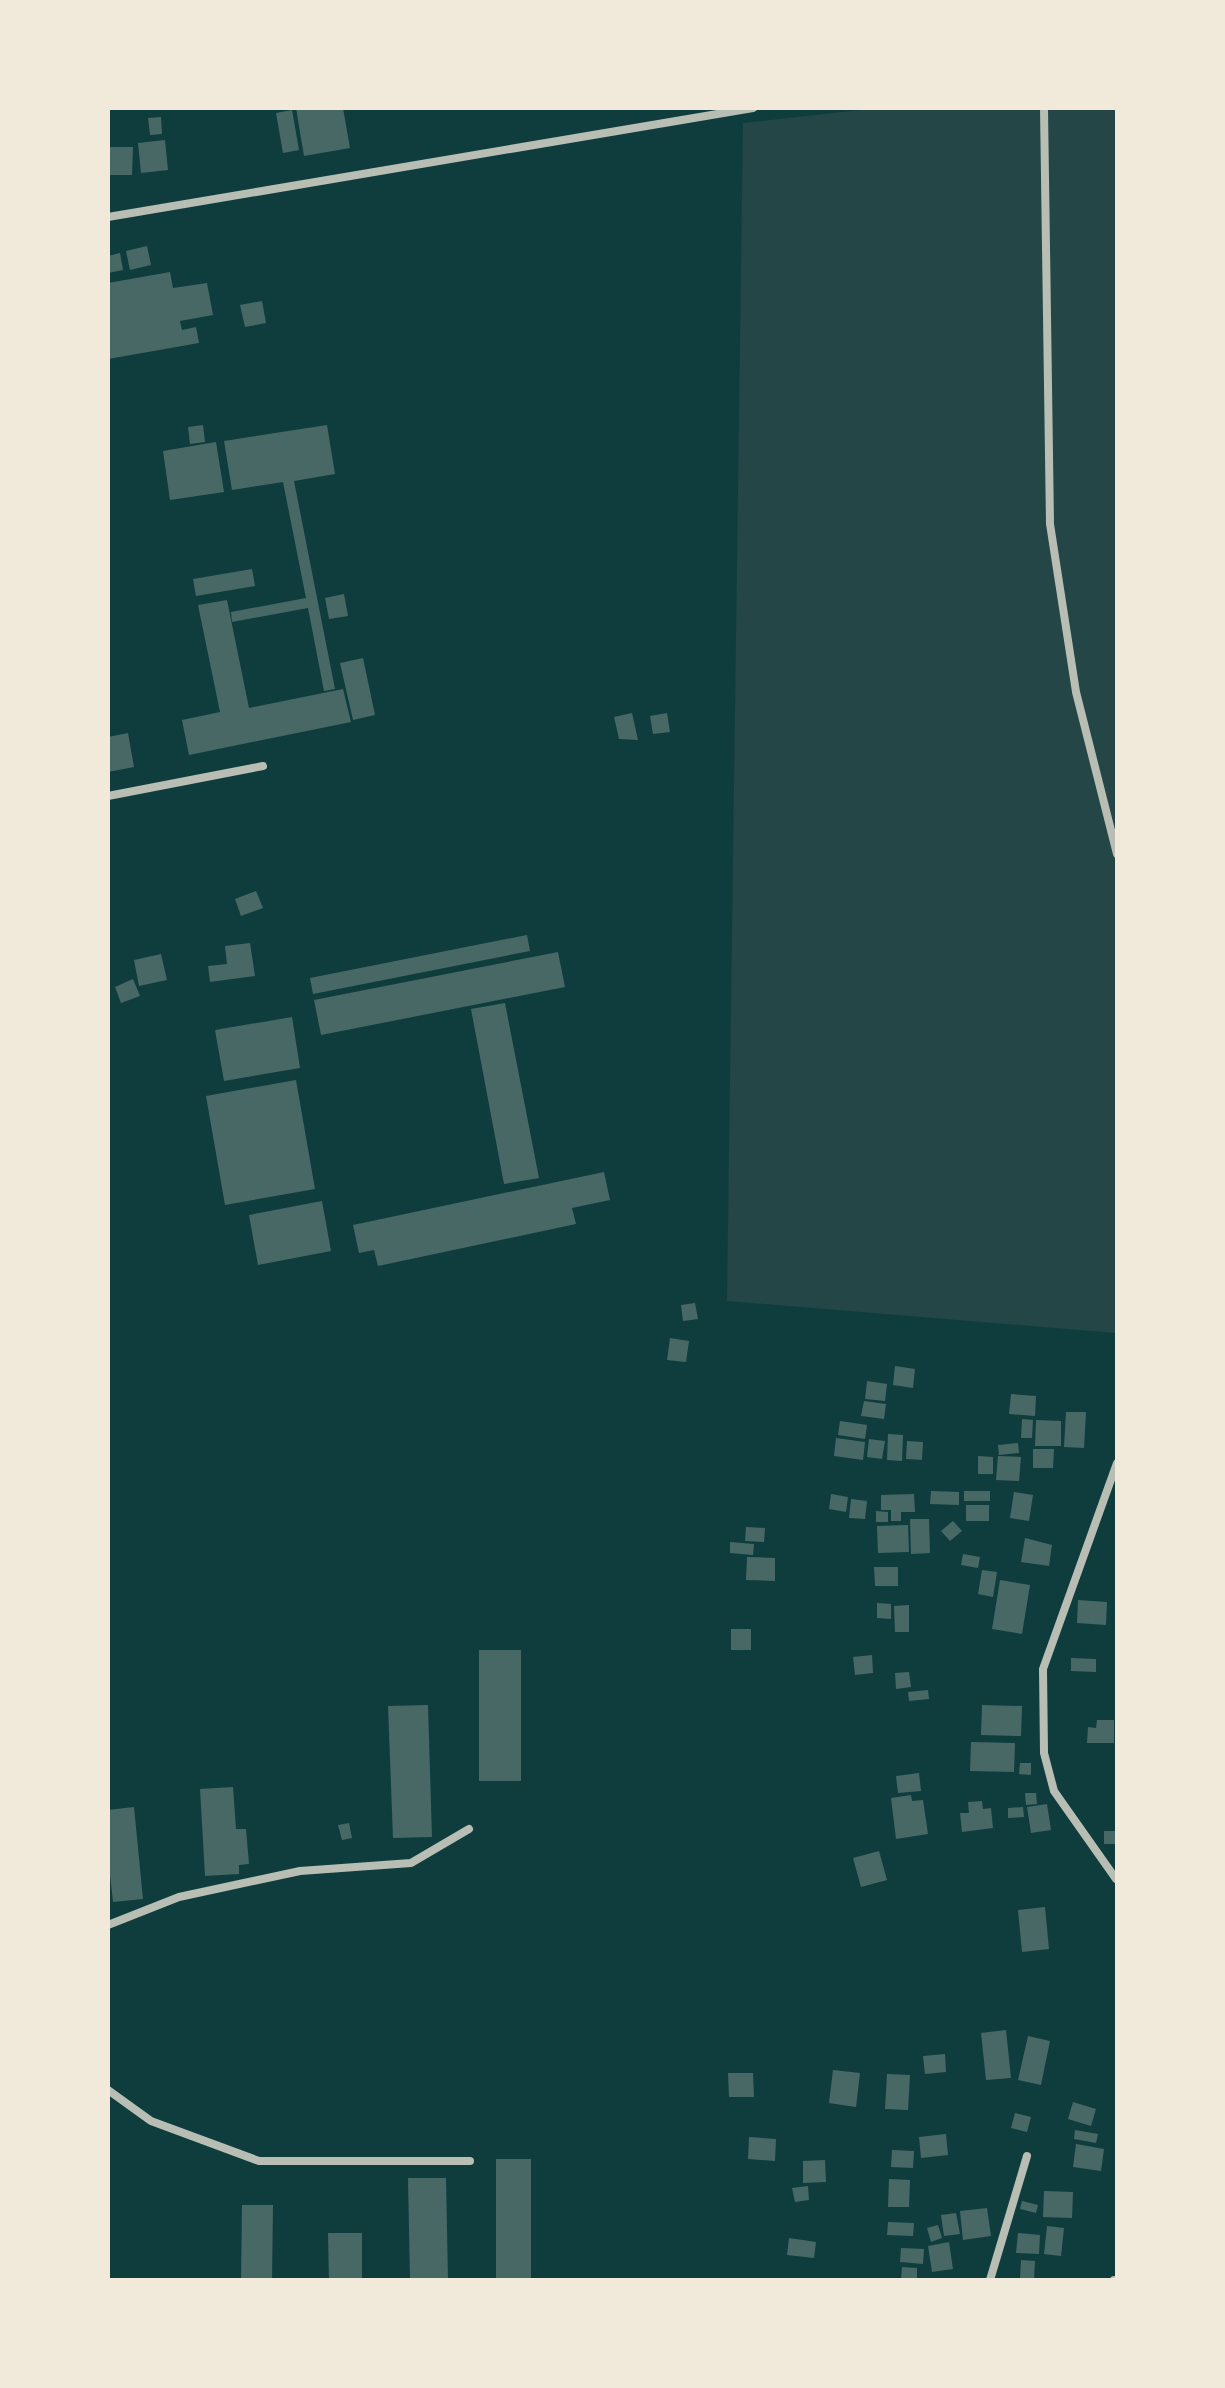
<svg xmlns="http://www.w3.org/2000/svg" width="1225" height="2388" font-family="'IBM Plex Serif',serif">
<rect width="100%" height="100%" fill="#0f3d3e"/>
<path fill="#244646" d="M 878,108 L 1117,108 L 1117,1333 L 727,1301 L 743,123 Z"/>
<path fill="#486865" d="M 296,108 L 343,108 L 350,148 L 304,156 Z
M 292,110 L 299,150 L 283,153 L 276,113 Z
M 161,117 L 162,134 L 150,135 L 148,118 Z
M 165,140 L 168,170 L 141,173 L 138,143 Z
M 108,147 L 133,147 L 132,175 L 108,175 Z
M 147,246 L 151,265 L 130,270 L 126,251 Z
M 120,253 L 123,270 L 108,273 L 108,256 Z
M 170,272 L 173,288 L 207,283 L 213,315 L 180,321 L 182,330 L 196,327 L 199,343 L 108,359 L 108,283 Z
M 262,301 L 266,323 L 245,327 L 240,305 Z
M 203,425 L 205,442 L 190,444 L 188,427 Z
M 327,425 L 335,474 L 294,481 L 335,689 L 324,691 L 308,608 L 232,622 L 231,612 L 306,598 L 283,482 L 232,490 L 224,441 Z
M 216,442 L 224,492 L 170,500 L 163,451 Z
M 252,569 L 255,586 L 196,596 L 193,579 Z
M 344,594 L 348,616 L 329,619 L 325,598 Z
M 227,600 L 249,708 L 343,689 L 351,722 L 189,755 L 182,720 L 220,712 L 198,605 Z
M 363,658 L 375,715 L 353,720 L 340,663 Z
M 632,713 L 638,740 L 619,739 L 614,717 Z
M 667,713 L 670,732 L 653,734 L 650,716 Z
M 128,733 L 134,767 L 108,772 L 108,737 Z
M 256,891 L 263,908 L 241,916 L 235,899 Z
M 527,935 L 530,951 L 313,994 L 310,978 Z
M 250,943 L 255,976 L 210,982 L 208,966 L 227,964 L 225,946 Z
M 558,952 L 565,987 L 321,1035 L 314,1000 Z
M 161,954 L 167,980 L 139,986 L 134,960 Z
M 133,979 L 140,996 L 121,1003 L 115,987 Z
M 505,1003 L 539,1178 L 504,1184 L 471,1009 Z
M 292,1017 L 300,1068 L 224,1081 L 215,1030 Z
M 296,1080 L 315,1189 L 225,1205 L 206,1096 Z
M 604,1172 L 610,1200 L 572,1208 L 576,1224 L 378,1266 L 374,1250 L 359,1253 L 353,1225 Z
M 322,1201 L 331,1251 L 258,1265 L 249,1215 Z
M 695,1303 L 698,1319 L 683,1321 L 681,1305 Z
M 670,1338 L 689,1341 L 686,1362 L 667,1360 Z
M 895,1366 L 915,1369 L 913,1388 L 893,1385 Z
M 867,1381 L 887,1384 L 885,1401 L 865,1399 Z
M 1011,1394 L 1036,1396 L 1035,1416 L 1009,1414 Z
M 864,1401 L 886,1404 L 884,1419 L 861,1416 Z
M 1066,1412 L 1086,1412 L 1084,1448 L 1064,1447 Z
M 1022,1419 L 1033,1420 L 1032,1438 L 1021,1438 Z
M 1036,1420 L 1061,1421 L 1061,1446 L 1035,1446 Z
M 840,1421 L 867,1425 L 865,1439 L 838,1435 Z
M 888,1434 L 903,1435 L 902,1461 L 887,1460 Z
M 836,1438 L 865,1442 L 863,1460 L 834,1456 Z
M 869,1439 L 885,1441 L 882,1459 L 867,1457 Z
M 907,1441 L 923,1442 L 922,1460 L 906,1459 Z
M 1018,1443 L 1019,1453 L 999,1455 L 998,1445 Z
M 1033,1449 L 1054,1449 L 1053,1468 L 1033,1468 Z
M 978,1456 L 993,1457 L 993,1474 L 978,1474 Z
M 998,1456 L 1021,1457 L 1019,1481 L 996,1480 Z
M 931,1491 L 959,1492 L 959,1505 L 930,1504 Z
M 964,1491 L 990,1491 L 990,1501 L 964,1501 Z
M 1014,1492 L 1033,1495 L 1029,1521 L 1010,1518 Z
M 831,1494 L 848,1497 L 846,1512 L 829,1509 Z
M 914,1494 L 915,1512 L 901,1512 L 901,1521 L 891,1521 L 891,1510 L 881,1510 L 881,1495 Z
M 851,1499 L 867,1501 L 865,1519 L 849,1518 Z
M 966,1505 L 989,1505 L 989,1521 L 966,1521 Z
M 876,1511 L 888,1512 L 888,1522 L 876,1522 Z
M 910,1519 L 929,1519 L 930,1553 L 911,1554 Z
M 953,1521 L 962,1531 L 950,1541 L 941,1531 Z
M 908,1525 L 909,1552 L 878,1553 L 877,1526 Z
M 746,1527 L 765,1528 L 764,1542 L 745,1541 Z
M 1025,1538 L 1052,1545 L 1049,1566 L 1021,1562 Z
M 730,1542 L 754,1544 L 753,1555 L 730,1553 Z
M 963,1554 L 980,1557 L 978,1568 L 961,1565 Z
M 747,1557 L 775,1558 L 775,1581 L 746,1580 Z
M 874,1567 L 898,1567 L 898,1586 L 875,1586 Z
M 982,1570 L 997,1572 L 993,1597 L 978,1594 Z
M 1000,1580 L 1030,1585 L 1022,1634 L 992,1629 Z
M 1078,1600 L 1107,1602 L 1106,1625 L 1077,1623 Z
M 877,1603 L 891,1604 L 891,1619 L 877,1618 Z
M 909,1605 L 909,1632 L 895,1632 L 894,1606 Z
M 731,1629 L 751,1629 L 751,1650 L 731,1650 Z
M 479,1650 L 521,1650 L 521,1781 L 479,1781 Z
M 872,1655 L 873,1673 L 855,1675 L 853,1657 Z
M 1071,1658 L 1096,1659 L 1096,1672 L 1071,1671 Z
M 909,1672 L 911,1687 L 896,1689 L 895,1673 Z
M 928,1690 L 929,1699 L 909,1701 L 908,1692 Z
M 428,1705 L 432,1837 L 393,1838 L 388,1706 Z
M 982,1705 L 1022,1706 L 1021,1736 L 981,1735 Z
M 1097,1720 L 1114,1720 L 1114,1743 L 1087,1743 L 1088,1727 L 1096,1728 Z
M 971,1742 L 1015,1743 L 1014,1772 L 970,1771 Z
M 1020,1763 L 1031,1763 L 1031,1775 L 1019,1774 Z
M 919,1773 L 921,1791 L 898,1793 L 896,1776 Z
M 233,1787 L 236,1829 L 246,1829 L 249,1864 L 239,1865 L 239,1874 L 205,1876 L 200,1789 Z
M 1025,1793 L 1036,1793 L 1037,1804 L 1026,1805 Z
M 911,1795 L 912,1801 L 923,1800 L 928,1834 L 896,1839 L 891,1798 Z
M 982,1801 L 983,1809 L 991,1808 L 993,1828 L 962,1832 L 960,1813 L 969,1813 L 968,1802 Z
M 1047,1804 L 1051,1830 L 1031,1833 L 1027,1807 Z
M 134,1807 L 143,1899 L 113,1902 L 108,1857 L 108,1810 Z
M 1023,1807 L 1024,1817 L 1008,1818 L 1008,1808 Z
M 349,1823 L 352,1838 L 342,1840 L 338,1825 Z
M 1104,1831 L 1117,1831 L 1117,1844 L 1104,1844 Z
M 879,1851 L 887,1880 L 861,1887 L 853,1858 Z
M 1045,1907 L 1049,1949 L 1022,1952 L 1018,1910 Z
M 1006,2030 L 1011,2078 L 986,2080 L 981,2033 Z
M 1028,2036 L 1050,2041 L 1041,2085 L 1018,2080 Z
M 945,2054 L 946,2072 L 925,2074 L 923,2056 Z
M 833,2070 L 860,2073 L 856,2107 L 829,2103 Z
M 728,2073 L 753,2073 L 754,2097 L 729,2097 Z
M 887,2074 L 910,2075 L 908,2110 L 885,2109 Z
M 1073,2102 L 1096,2109 L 1091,2126 L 1068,2119 Z
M 1015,2113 L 1031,2117 L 1027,2132 L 1011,2128 Z
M 1075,2130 L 1098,2134 L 1096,2143 L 1074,2139 Z
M 946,2134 L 948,2155 L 921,2158 L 919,2137 Z
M 749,2137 L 776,2139 L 775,2161 L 748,2159 Z
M 1076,2144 L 1104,2149 L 1101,2171 L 1073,2167 Z
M 892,2150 L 914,2151 L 913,2168 L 891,2167 Z
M 496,2159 L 531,2159 L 531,2280 L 496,2280 Z
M 825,2160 L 826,2182 L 803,2183 L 803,2161 Z
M 408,2178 L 446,2178 L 448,2280 L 410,2280 Z
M 889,2179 L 910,2180 L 909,2207 L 888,2207 Z
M 808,2186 L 809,2200 L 795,2202 L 792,2188 Z
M 1044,2191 L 1073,2192 L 1072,2218 L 1043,2217 Z
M 1022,2201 L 1038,2205 L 1036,2213 L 1020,2209 Z
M 242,2205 L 273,2205 L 272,2280 L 241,2280 Z
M 987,2208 L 991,2236 L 963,2240 L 960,2211 Z
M 956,2213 L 960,2234 L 944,2236 L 941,2215 Z
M 888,2222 L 914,2223 L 913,2236 L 887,2235 Z
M 938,2225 L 942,2238 L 931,2242 L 927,2228 Z
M 1047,2226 L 1064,2228 L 1061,2256 L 1044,2254 Z
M 328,2233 L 362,2233 L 362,2280 L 329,2280 Z
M 1018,2233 L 1040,2235 L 1039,2254 L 1016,2253 Z
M 789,2238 L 816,2242 L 814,2258 L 787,2255 Z
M 949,2242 L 953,2269 L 932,2272 L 928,2246 Z
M 901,2248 L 924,2249 L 923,2264 L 900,2262 Z
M 1021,2260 L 1035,2261 L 1034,2279 L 1020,2278 Z
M 902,2267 L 917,2268 L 917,2280 L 901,2280 Z"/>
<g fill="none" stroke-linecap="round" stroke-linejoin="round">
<path stroke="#b8beb3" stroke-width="8" d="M 1044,108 L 1050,524 L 1076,692 L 1117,854
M 108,217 L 753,108
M 108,796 L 263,766
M 1116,1879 L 1054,1791 L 1044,1753 L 1043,1669 L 1117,1463
M 108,1925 L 179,1897 L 300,1871 L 411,1863 L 469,1829
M 108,2090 L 151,2121 L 259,2161 L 470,2161
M 990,2280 L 1027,2156
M 1114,2280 L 1117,2280"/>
</g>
<rect width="1225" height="2388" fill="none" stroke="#f1e9da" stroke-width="220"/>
</svg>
